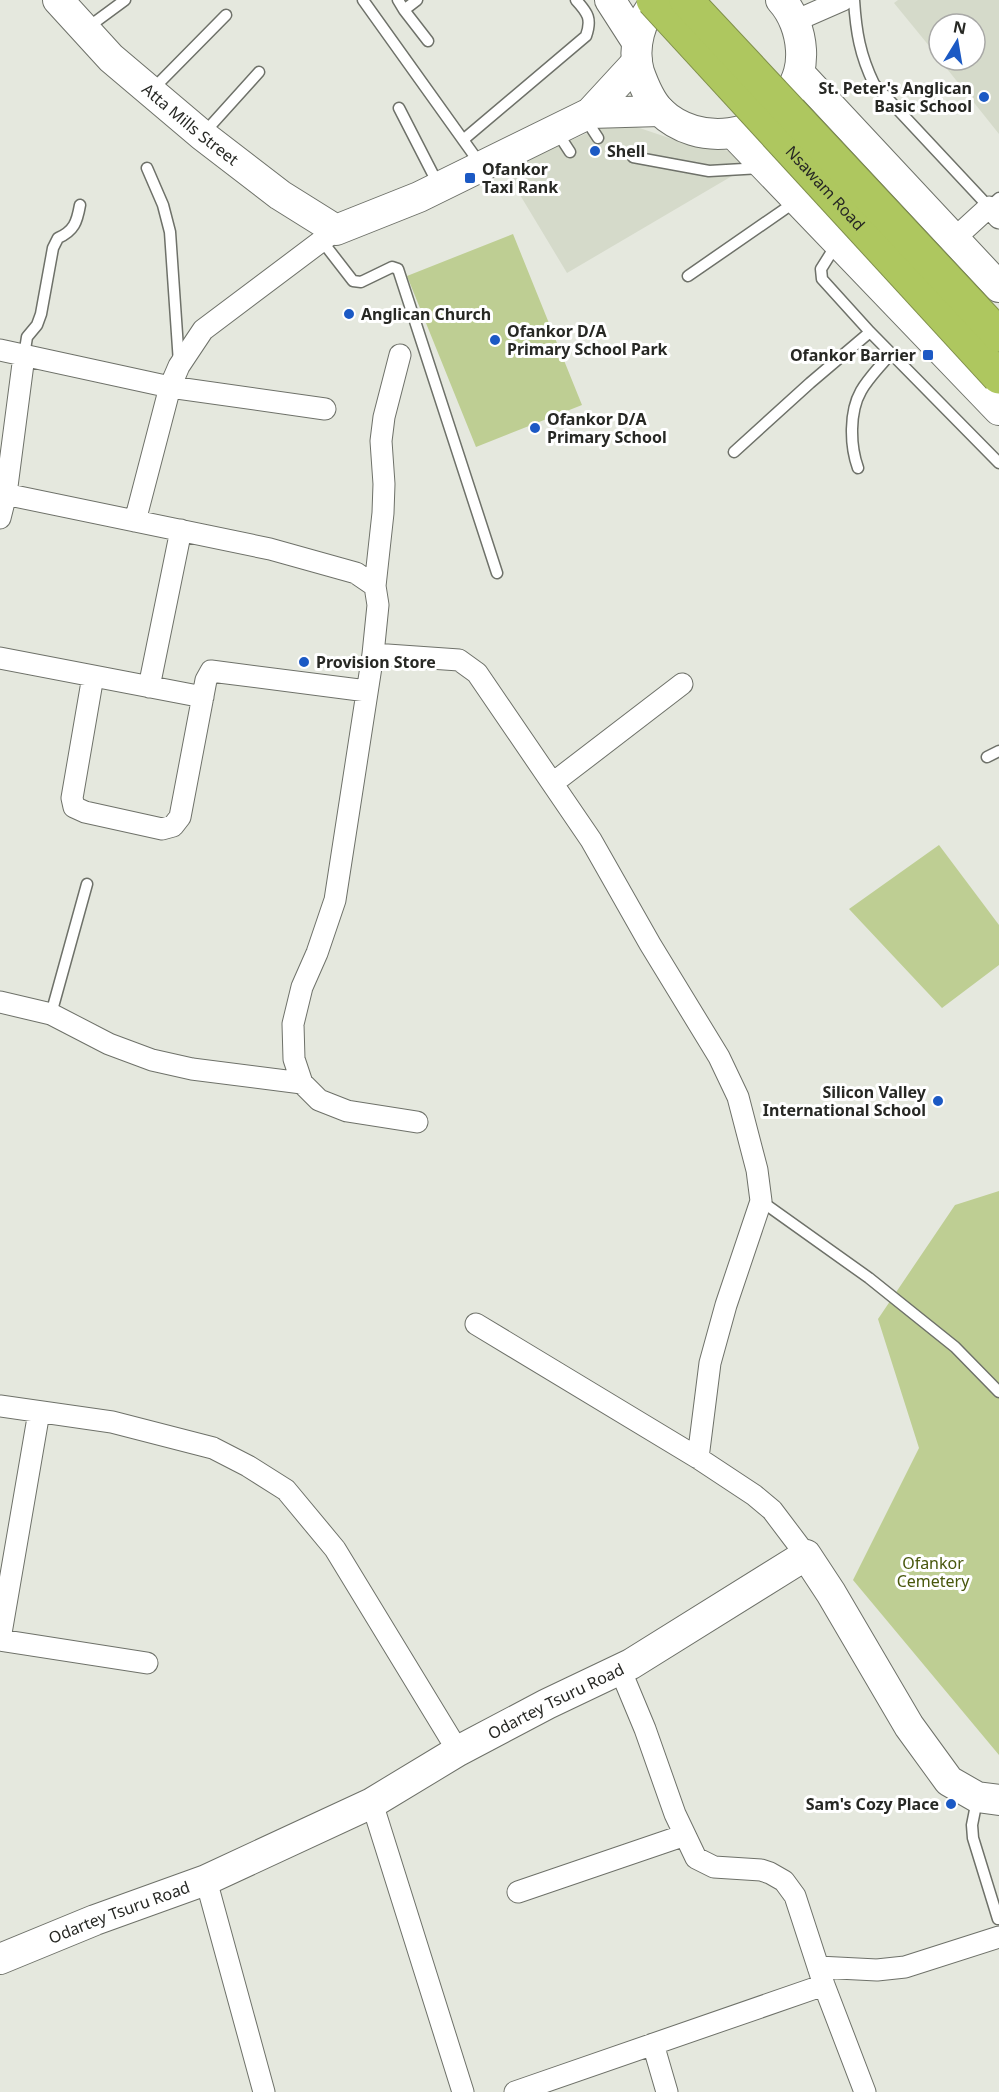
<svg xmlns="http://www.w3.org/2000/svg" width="999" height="2092" font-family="'Noto Sans',sans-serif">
<rect width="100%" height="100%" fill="#e5e8de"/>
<path fill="#d5daca" d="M 898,0 L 999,0 L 999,134 L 940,60 L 975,60 L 975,24 L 939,24 L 939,58 L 894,3 Z
M 616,120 L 678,141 L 729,151 L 749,166 L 567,273 L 505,170 Z"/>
<path fill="#bece93" d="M 513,234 L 582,405 L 476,447 L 407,276 Z
M 939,845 L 999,925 L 999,965 L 942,1008 L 849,909 Z
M 999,1191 L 999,1755 L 853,1580 L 919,1448 L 878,1319 L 955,1205 Z"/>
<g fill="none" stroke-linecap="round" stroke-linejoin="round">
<g stroke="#6e7169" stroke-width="13">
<path id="lane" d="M 363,0 L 481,165
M 398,0 L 404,10
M 417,0 L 404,10 L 428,41
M 854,0 C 856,32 860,55 874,84 L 989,207 L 999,198
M 87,28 L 125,0
M 153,89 L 226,15
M 399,108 L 439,186
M 585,118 L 598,138
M 557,132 L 570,152
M 204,133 L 259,72
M 463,140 L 586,36 C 592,19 588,13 576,0
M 633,157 L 709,171 L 761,168
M 147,168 L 163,205 L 170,232 L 179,363
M 322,241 L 353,281 L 361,282 L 392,267 L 398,269 L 497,573
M 836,245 L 821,269 L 822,279 L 870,332 L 999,463
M 688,276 L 795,202
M 24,356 L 27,337 L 37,325 L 41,314 L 53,248 L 58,238 C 74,231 77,222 80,205
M 734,452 L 810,383 L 870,332
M 858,468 C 850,446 849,412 861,391 C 869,377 881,366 890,354
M 987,757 L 999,751
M 51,1014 L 87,884
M 761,1201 L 869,1278 L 955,1347 L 999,1392
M 977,1800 L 972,1825 L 973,1838 L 998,1919"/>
</g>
<g stroke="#6e7169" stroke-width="23">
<path id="street" d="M 795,21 L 843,0
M 954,239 L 989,207 L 999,218
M 0,350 L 170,387 L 325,409
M 0,493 L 270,549 L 356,573 L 375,586 L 378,605 L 373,654 L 335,900 L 317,953 L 302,987 L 293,1024 L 294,1059 L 302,1083 L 319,1100 L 347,1111 L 417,1122
M 0,518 L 6,494 L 24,356
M 135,521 L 170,387 L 179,366 L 203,330 L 336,230
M 375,586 L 383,513 L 384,484 L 381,441 L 384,417 L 400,355
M 373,654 L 459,660 L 477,673 L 591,840 L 650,944 L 719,1057 L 738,1097 L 757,1170 L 761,1201 L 726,1305 L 710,1363 L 698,1458
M 0,658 L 203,697
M 93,676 L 72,798 L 74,807 L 85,812 L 162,829 L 173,826 L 180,817 L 206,680 L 211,671 L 367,691
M 149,687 L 181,530
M 553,783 L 682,684
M 0,1002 L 51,1014 L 109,1044 L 152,1060 L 192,1069 L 302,1083
M 476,1324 L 698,1458 L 754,1495 L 772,1510 L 806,1555
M 0,1406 L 112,1422 L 213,1448 L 248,1466 L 286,1490 L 335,1549 L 458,1751
M 0,1639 L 39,1412
M 0,1640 L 147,1663
M 620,1669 L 645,1729 L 675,1814 L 696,1858 L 714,1867 L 761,1870 L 770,1873 L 784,1881 L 795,1896 L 824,1985 L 865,2092
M 372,1803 L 463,2092
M 206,1880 L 264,2092
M 518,1892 L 685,1835
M 818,1967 L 877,1970 L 905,1967 L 999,1937
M 653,2044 L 667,2092
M 515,2092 L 824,1985"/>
</g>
<g stroke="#6e7169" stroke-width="32">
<g id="secondary">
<path id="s1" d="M 58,0 L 111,58 L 202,135 L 280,195 L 336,230 L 419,197 L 590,113 L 637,62"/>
<path d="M 610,0 L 637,42"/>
<path d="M 658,0 C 640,18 632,47 639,72 C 644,86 650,101 660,111 C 698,148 765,139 790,93 C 798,78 802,67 801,50 C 800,32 793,13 781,0"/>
<path d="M 800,74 L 999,287"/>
<path d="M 590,113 L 660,111"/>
<path d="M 734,134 L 999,410"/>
<path id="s2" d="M 0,1959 L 95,1920 L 206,1880 L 372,1803 L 458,1751 L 547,1704 L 631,1664 L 806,1555 L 831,1593 L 909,1726 L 949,1781 L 977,1797 L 999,1800"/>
</g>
</g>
<use href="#lane" stroke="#fff" stroke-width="10"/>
<use href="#street" stroke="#fff" stroke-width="21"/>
<use href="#secondary" stroke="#fff" stroke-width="30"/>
<g stroke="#7f8f4a" stroke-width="35" stroke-linecap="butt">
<g id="highway-bridge">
<path id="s3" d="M 653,0 L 999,377"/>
<path d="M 686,0 L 999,335"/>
</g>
</g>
<use href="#highway-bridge" stroke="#aec75f" stroke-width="33"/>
</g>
<g fill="#1b59c4" stroke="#fff" stroke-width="2">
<circle cx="984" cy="97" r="6"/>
<circle cx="595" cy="151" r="6"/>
<rect x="464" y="172" width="12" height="12" rx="3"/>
<circle cx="349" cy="314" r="6"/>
<circle cx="495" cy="340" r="6"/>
<rect x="922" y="349" width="12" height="12" rx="3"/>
<circle cx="535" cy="428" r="6"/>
<circle cx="304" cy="662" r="6"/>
<circle cx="938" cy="1101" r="6"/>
<circle cx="951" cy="1804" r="6"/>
</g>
<g text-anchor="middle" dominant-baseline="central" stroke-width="6" stroke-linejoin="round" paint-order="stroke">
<g font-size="16" font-weight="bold" fill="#272824" stroke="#fff" text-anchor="start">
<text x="972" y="88" text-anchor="end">St. Peter's Anglican<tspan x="972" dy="18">Basic School</tspan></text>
<text x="607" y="151">Shell</text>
<text x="482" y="169">Ofankor<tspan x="482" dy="18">Taxi Rank</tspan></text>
<text x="361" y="314">Anglican Church</text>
<text x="507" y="331">Ofankor D/A<tspan x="507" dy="18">Primary School Park</tspan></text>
<text x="916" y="355" text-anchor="end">Ofankor Barrier</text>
<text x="547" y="419">Ofankor D/A<tspan x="547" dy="18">Primary School</tspan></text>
<text x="316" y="662">Provision Store</text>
<text x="926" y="1092" text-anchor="end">Silicon Valley<tspan x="926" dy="18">International School</tspan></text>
<text x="939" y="1804" text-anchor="end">Sam's Cozy Place</text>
</g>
<g font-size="16" fill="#272824" stroke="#fff">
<text stroke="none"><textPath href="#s1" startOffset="182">Atta Mills Street</textPath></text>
<text stroke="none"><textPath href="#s3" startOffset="255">Nsawam Road</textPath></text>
<text stroke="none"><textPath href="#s2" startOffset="614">Odartey Tsuru Road</textPath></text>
<text stroke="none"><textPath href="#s2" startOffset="128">Odartey Tsuru Road</textPath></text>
</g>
<g font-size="16" fill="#48570c" stroke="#fff">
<text x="933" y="1563">Ofankor<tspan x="933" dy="18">Cemetery</tspan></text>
</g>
</g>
<g transform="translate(957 42) rotate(11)"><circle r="28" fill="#ffffff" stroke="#a9a9a7" stroke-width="1.5"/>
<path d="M0-4.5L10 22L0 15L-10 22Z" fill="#1b59c4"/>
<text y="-9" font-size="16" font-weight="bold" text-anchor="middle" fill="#272824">N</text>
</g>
</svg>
